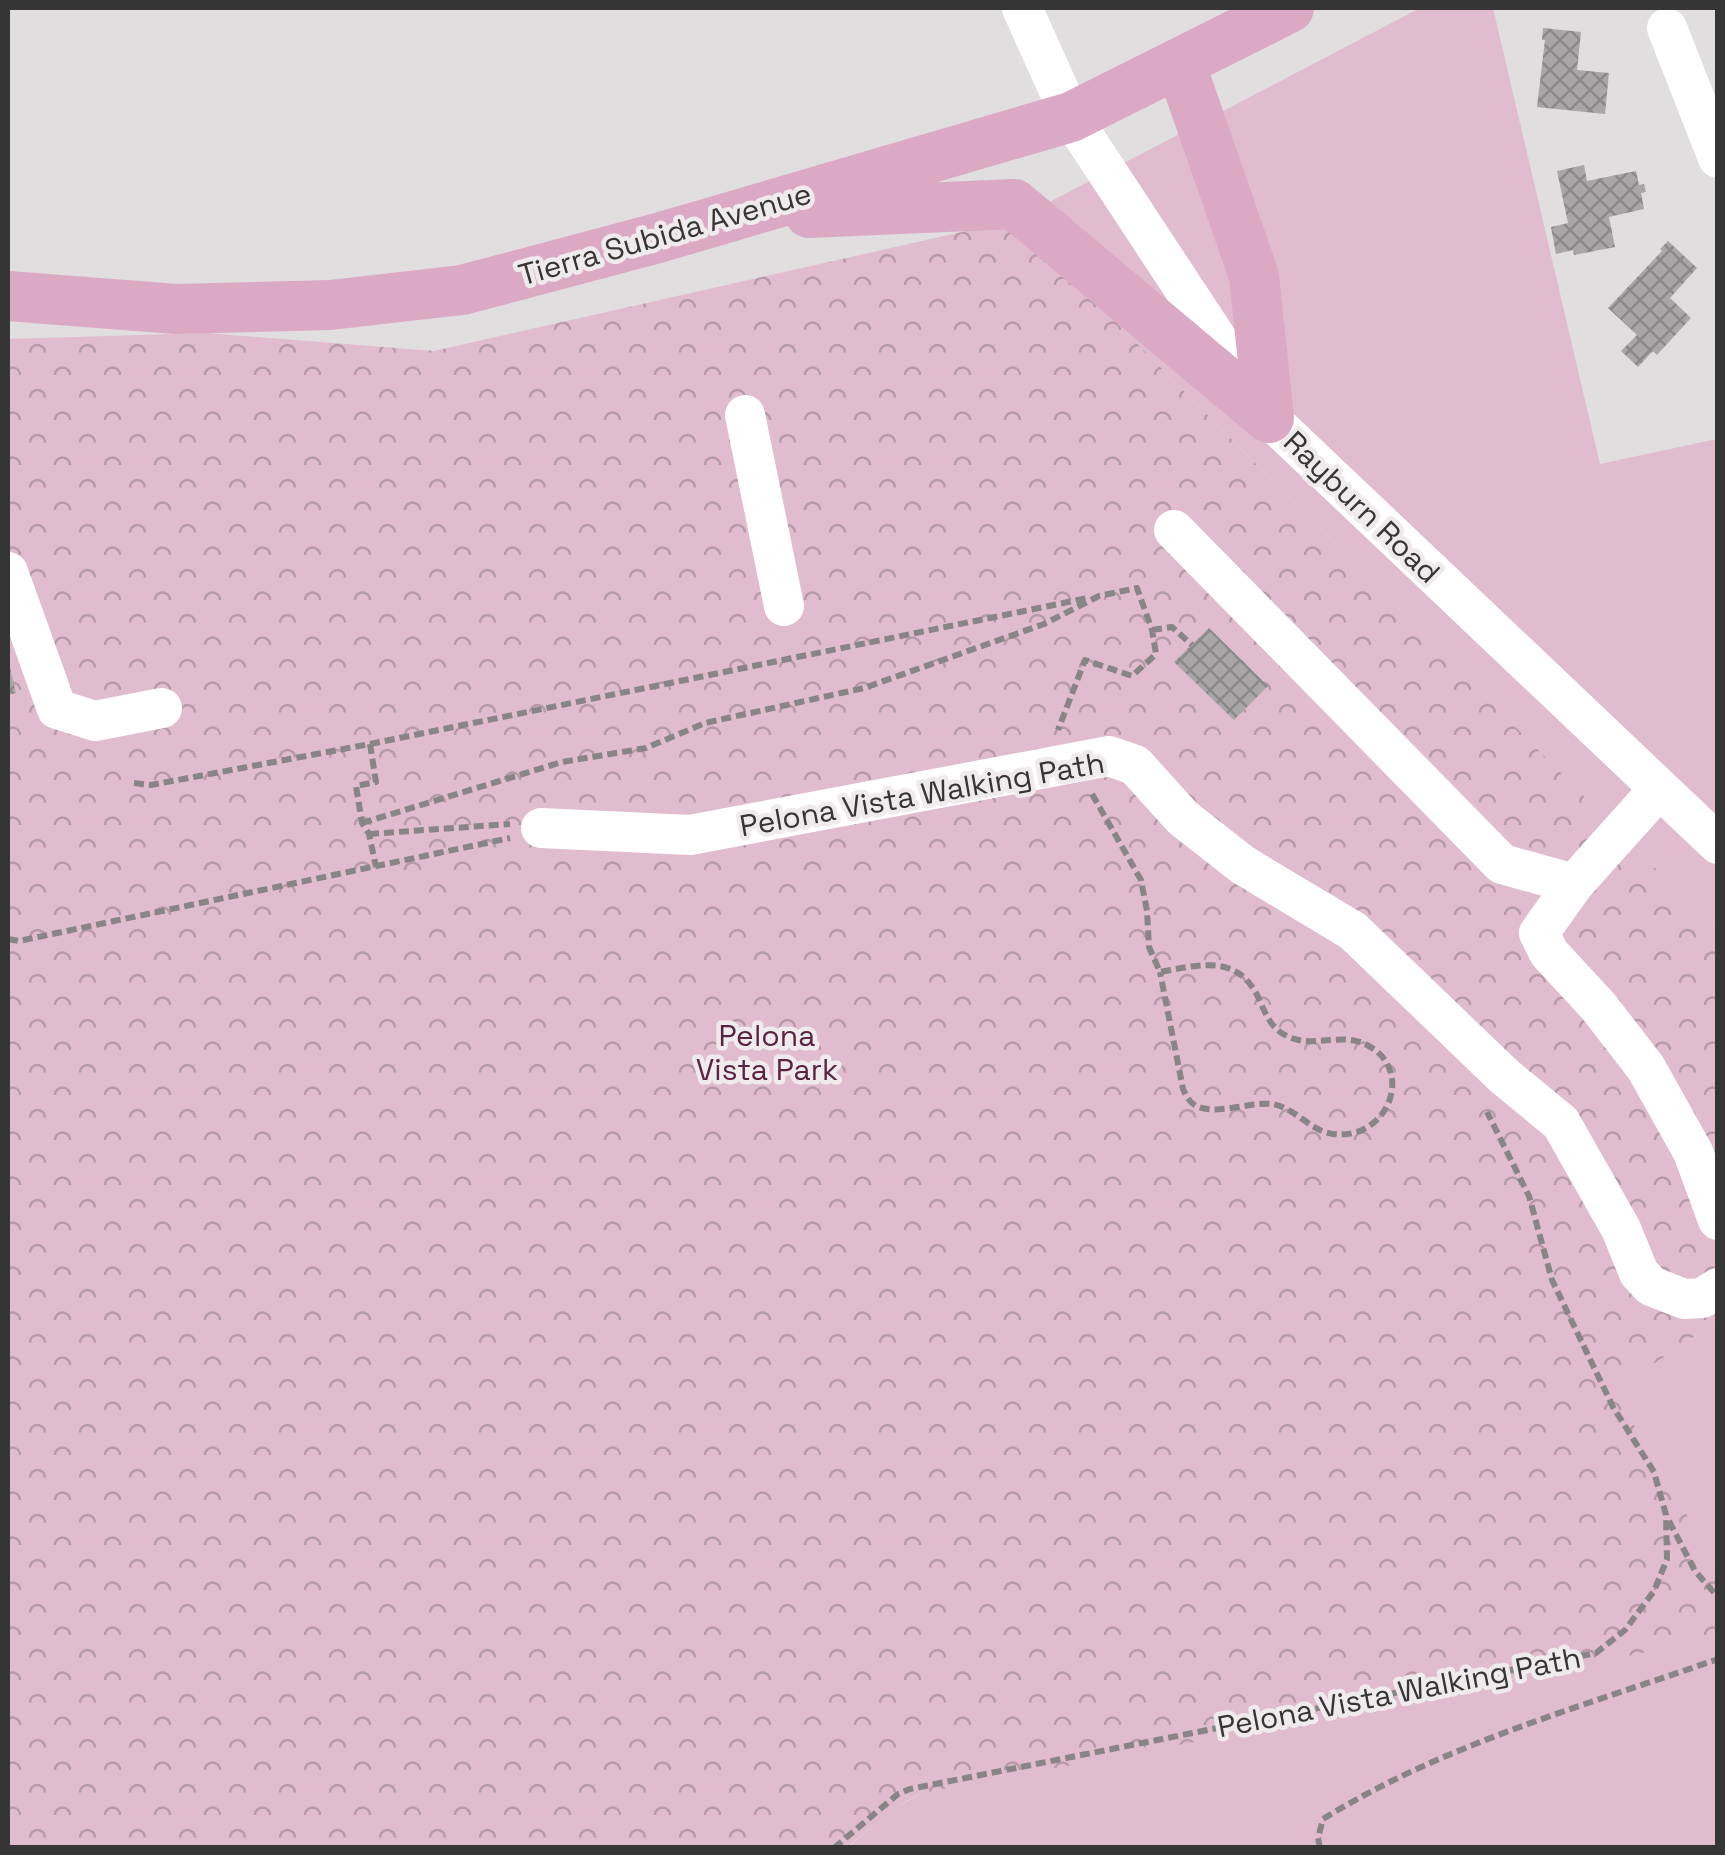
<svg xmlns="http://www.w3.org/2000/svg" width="1725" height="1855" font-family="'Space Grotesk',sans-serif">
<defs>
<pattern id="forest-crowns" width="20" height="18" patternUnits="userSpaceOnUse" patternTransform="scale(2.5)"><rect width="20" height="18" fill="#e0bcce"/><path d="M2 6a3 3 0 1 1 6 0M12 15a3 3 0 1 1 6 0" fill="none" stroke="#b69aa8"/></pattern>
<pattern id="building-cross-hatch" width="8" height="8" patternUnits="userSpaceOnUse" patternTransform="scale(2.5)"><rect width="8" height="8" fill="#a9a6a7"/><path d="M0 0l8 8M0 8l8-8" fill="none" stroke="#8a8889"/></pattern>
</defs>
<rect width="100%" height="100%" fill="#e1dedf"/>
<path fill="#e0bcce" d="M 1420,8 L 1493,8 L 1600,464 L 1717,439 L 1717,931 L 1015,220 Z
M 1717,1321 L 1717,1566 L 1614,1391 Z
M 1717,1637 L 1717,1847 L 848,1848 L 887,1812 L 923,1793 Z"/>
<path fill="url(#forest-crowns)" d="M 1015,220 L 1717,931 L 1717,1321 L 1614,1391 L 1717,1566 L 1717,1637 L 1451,1694 L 923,1793 C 892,1806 873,1825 848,1847 L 8,1847 L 8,339 L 206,333 L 434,351 Z"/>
<path fill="url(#building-cross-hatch)" d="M 1543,28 L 1581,32 L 1577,70 L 1609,73 L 1605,114 L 1537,107 L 1545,40 L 1542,40 Z
M 1584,165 L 1587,181 L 1636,171 L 1639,185 L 1644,184 L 1646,192 L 1641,193 L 1644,209 L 1609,217 L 1615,247 L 1574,255 L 1573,250 L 1556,254 L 1551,227 L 1568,223 L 1557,171 Z
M 1668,241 L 1697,268 L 1670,298 L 1691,318 L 1657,355 L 1653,351 L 1638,367 L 1621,351 L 1637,335 L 1608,308 L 1662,251 L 1660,249 Z
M 1209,628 L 1268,686 L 1234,720 L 1174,662 Z
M 8,660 L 16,693 L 8,695 Z"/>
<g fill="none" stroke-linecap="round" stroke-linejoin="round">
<path stroke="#878585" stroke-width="6" stroke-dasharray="10 5" stroke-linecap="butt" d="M 1152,630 L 1172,627 L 1192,645
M 370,744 L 376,782 L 356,786 L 362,823 L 369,834 L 376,867
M 134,783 L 151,785 L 370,744 L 1088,598
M 1092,794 L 1141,880 L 1147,911 L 1149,947 L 1160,972 C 1199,965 1238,953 1259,999 C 1265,1013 1271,1028 1285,1035 C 1311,1050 1341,1031 1367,1045 C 1416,1070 1388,1141 1333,1134 C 1310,1131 1296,1108 1272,1104 C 1249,1101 1208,1119 1191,1102 C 1187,1098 1185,1093 1183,1089 L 1160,972
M 362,823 L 562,762 L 646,748 L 705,723 L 864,688 L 1044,624 L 1099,596 L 1137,588 L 1152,630 L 1156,654 L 1132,676 L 1085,660 L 1058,730
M 369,834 L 510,824
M 8,939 L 19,941 L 510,838
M 1669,1521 L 1695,1571 L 1718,1597
M 834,1848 L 898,1794 L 910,1789 L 1596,1653 L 1625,1630 L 1654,1591 L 1667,1559 L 1666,1515 L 1654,1472 L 1613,1407 L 1552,1280 L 1529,1196 L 1487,1112
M 1320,1848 L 1318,1838 L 1323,1819 C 1444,1744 1584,1706 1718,1659"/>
<path stroke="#fff" stroke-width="40" d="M 1022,8 L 1071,117 L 1269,418 L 1718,844
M 1667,28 L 1718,158
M 745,415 L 784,606
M 1174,530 L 1502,864 L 1574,884 L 1659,789
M 8,572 L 57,709 L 95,721 L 162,708
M 541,828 L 690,835 L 1109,756 L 1135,765 L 1183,818 L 1243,865 L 1353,931 L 1504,1076 L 1561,1123 L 1621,1229 L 1639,1273 L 1651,1286 L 1684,1299 L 1702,1298 L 1718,1288
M 1574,884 L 1539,933 L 1549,953 L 1599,1007 L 1646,1068 L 1693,1152 L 1718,1220"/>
<path stroke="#dca9c5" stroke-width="50" d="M 1180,63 L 1254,276 L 1269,418
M 809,213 L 1014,204 L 1269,418
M 8,296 L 176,309 L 330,305 L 462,290 L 658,238 L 1071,117 L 1289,8"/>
</g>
<g text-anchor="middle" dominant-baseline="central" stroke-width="9" stroke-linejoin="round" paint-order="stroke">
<g font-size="30" fill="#363535" stroke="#efebed">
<text transform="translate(665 234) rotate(-16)">Tierra Subida Avenue</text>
<text transform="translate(1362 507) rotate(44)">Rayburn Road</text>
<text transform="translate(922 794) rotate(-10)">Pelona Vista Walking Path</text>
<text transform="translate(1399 1692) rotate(-11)">Pelona Vista Walking Path</text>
</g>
<g font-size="30" fill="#5a2343" stroke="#efebed">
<text x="767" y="1035">Pelona<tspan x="767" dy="34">Vista Park</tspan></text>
</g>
</g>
<rect width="1725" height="1855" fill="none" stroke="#363535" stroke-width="20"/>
</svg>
